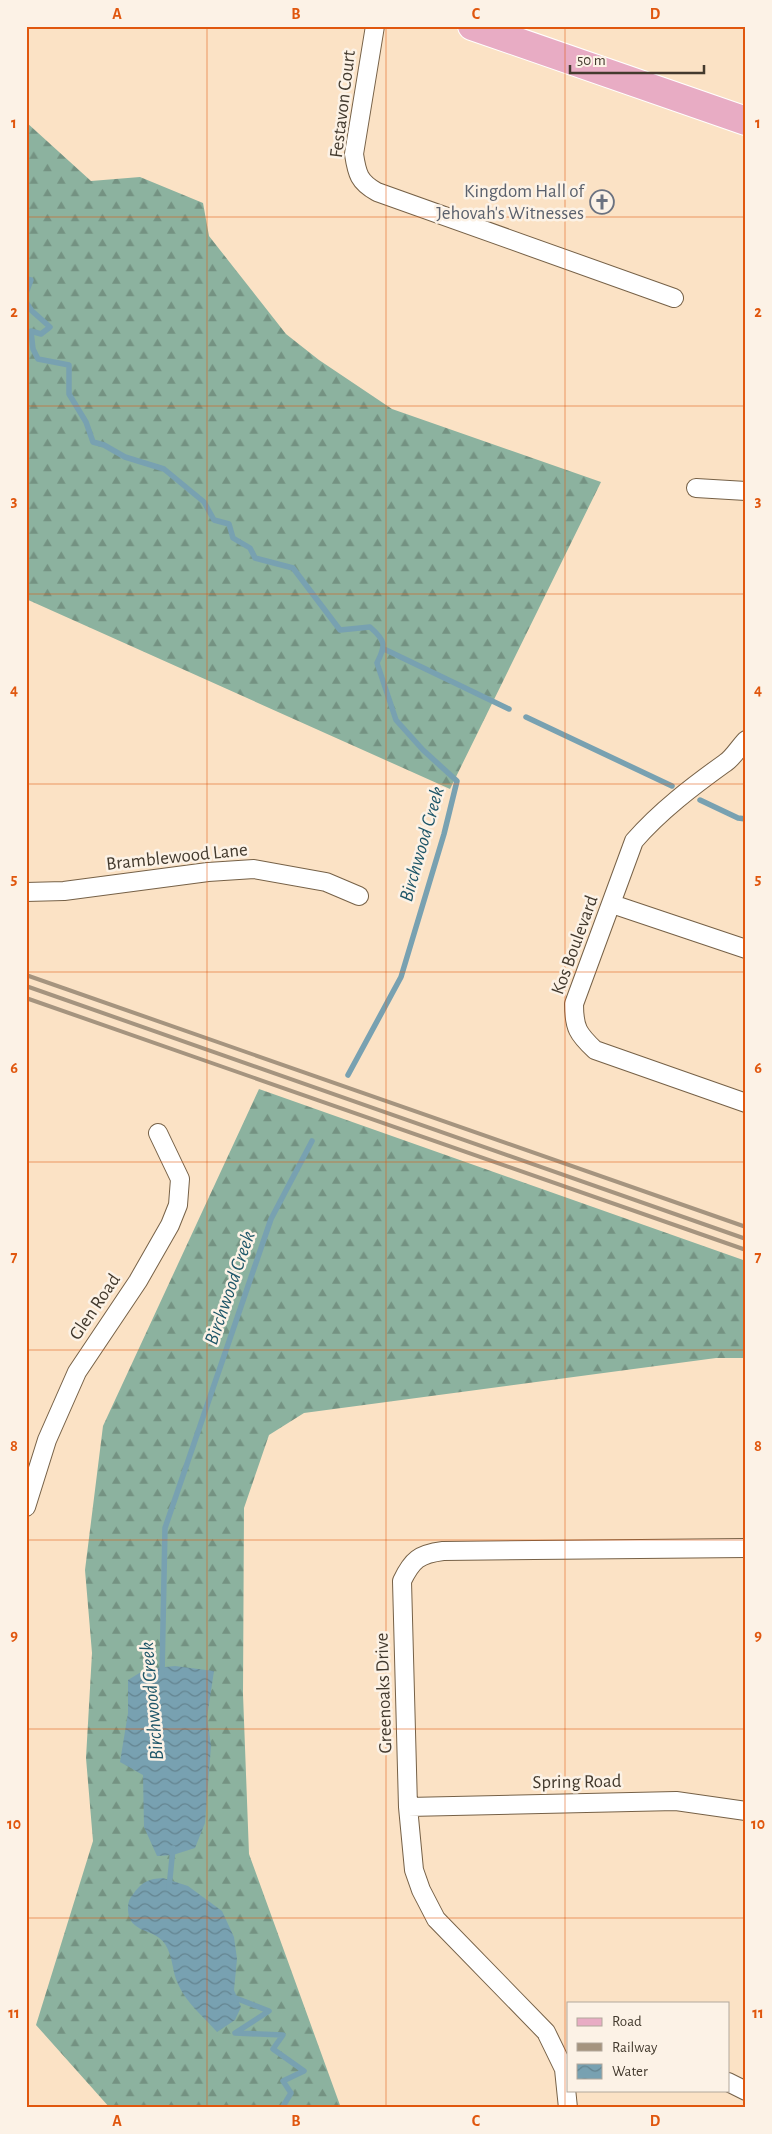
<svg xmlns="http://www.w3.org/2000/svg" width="772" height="2134" font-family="'Alegreya Sans',sans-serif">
<defs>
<pattern id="forest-firs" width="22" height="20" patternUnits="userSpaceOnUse" patternTransform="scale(1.25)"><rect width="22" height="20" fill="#8cb29f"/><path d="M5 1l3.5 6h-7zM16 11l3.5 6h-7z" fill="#749282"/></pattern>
<pattern id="water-waves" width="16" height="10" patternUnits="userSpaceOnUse" patternTransform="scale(1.25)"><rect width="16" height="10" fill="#78a1b1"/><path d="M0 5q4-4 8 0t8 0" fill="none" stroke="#648490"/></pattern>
</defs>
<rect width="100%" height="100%" fill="#fbe2c5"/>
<path fill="url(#forest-firs)" d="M 26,122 L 91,181 L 140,177 L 203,203 L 209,236 L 286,334 L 319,360 L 392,409 L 601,482 L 450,789 L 26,599 Z
M 259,1089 L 746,1261 L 746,1358 L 716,1358 L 304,1413 L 269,1435 L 244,1508 L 243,1694 L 249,1854 L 341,2108 L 110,2108 L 36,2025 L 93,1841 L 86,1758 L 92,1653 L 85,1570 L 103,1426 Z"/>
<path fill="url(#water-waves)" d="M 175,1666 L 214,1671 L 207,1717 L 211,1746 L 205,1823 L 195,1848 L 173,1855 L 157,1856 L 144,1827 L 143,1775 L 120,1762 L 128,1713 L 128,1680 L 146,1669 Z
M 163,1878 L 188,1886 L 222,1911 L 234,1937 L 237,1959 L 234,1990 L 241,2007 L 235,2020 L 217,2032 C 203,2016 187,2004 178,1984 C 172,1972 173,1956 165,1944 C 155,1928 129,1934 128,1910 C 128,1902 129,1899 134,1893 C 143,1881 149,1879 163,1878 Z"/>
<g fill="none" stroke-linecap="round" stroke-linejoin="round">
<path stroke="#78a1b1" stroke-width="5.5" d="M 26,279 L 31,280 L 26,293
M 26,302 L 32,311 L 50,327 L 41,334 L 31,331 L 33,349 L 38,359 L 69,365 L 69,394 L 86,422 L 93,442 L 104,445 L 125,457 L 164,469 L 204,502 L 214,520 L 229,524 L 233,538 L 250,548 L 255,558 L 293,568 L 340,630 L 370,627 C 386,641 386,645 377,663 L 396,720 L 423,750 L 457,781 L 444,834 L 401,977 L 348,1075
M 384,649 L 509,709
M 526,717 L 672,786
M 700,800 L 738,818 L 746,819
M 162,1675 L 165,1528 L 271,1219 L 312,1141
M 169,1888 L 173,1848
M 233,1997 L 269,2011 L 235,2033 L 283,2035 L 273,2049 L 304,2071 L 283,2081 L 291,2093 L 282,2108"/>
<g stroke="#766147" stroke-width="20">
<path id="minor" d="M 375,26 L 354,154 C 357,174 359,182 377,192 L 674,298
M 696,488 L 746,491
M 746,740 C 739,747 733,758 725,763 C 693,786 660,811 634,841 L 574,1004 C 574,1028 578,1034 595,1050 L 746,1103
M 26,892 L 64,891 L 208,872 L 254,869 L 326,882 L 359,896
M 612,904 L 746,949
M 26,1507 L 47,1440 L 77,1372 L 138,1281 L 170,1225 L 178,1205 L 180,1179 L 158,1133
M 408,1807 L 676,1801 L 746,1811
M 728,2082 L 746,2091
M 568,2108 L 564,2069 L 546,2032 L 436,1919 L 421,1890 L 414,1870 L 408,1807 L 402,1581 C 412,1560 419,1554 443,1551 L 746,1548"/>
</g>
<g stroke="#fff" stroke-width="30">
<path id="primary" d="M 472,26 L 746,121"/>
</g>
<use href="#minor" stroke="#fff" stroke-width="18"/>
<use href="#primary" stroke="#e8acc4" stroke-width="28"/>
<path stroke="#a5947f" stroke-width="4" d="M 26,975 L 746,1227
M 26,986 L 746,1239
M 26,998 L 746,1250"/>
</g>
<path fill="none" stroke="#e0570e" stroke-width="1" stroke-opacity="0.55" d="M 207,26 L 207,2108M 386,26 L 386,2108M 565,26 L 565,2108M 26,217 L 746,217M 26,406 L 746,406M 26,594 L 746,594M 26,784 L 746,784M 26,972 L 746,972M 26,1162 L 746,1162M 26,1350 L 746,1350M 26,1540 L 746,1540M 26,1729 L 746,1729M 26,1918 L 746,1918"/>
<defs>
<g id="church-ring" transform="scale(1.25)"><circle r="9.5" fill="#fcf2e6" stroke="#6b7280" stroke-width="1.5"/><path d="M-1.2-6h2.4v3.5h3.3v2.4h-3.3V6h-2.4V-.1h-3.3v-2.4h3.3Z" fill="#6b7280"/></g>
</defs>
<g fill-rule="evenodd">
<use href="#church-ring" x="602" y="202"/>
</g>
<g text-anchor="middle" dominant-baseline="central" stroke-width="5" stroke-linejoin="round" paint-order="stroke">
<g font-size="19" fill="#433a2e" stroke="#fcf2e6">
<text transform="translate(343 104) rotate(-83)">Festavon Court</text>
<text transform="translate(177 857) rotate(-6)">Bramblewood Lane</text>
<text transform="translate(575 945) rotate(-70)">Kos Boulevard</text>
<text transform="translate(95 1307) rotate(-56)">Glen Road</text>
<text transform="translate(384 1693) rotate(-92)">Greenoaks Drive</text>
<text transform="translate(577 1782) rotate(-1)">Spring Road</text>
</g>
<g font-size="19" fill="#5b616d" stroke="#fcf2e6" text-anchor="end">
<text x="584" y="191">Kingdom Hall of<tspan x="584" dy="22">Jehovah's Witnesses</tspan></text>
</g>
<g font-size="20" font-style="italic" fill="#1f5769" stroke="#fcf2e6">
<text transform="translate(422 844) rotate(-74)">Birchwood Creek</text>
<text transform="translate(230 1288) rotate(-71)">Birchwood Creek</text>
<text transform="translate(152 1701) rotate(-95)">Birchwood Creek</text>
</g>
</g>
<rect width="772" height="2134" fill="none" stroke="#fcf2e6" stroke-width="55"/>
<rect x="567" y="2002" width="162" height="90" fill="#fcf2e6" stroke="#b2a89c"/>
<rect x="577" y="2018" width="25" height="8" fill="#e8acc4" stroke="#b2a89c"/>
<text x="612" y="2026" font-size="15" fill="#433a2e">Road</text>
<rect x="577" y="2043" width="25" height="8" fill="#a5947f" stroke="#b2a89c"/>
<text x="612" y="2052" font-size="15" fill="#433a2e">Railway</text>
<rect x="577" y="2064" width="25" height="15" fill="url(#water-waves)" stroke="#b2a89c"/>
<text x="612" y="2076" font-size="15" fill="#433a2e">Water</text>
<path d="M570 65v8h134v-8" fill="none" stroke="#433a2e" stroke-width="2.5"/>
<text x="577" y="65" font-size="15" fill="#433a2e" stroke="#fcf2e6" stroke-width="4" paint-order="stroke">50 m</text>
<rect x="28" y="28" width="716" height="2078" fill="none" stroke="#e0570e" stroke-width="2"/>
<g font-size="16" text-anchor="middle" font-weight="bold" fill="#e0570e">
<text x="117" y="19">A</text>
<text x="296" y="19">B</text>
<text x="476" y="19">C</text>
<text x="655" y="19">D</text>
<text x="14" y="128">1</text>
<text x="758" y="128">1</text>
<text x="14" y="317">2</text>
<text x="758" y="317">2</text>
<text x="14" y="506">3</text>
<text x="758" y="506">3</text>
<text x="14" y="695">4</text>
<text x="758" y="695">4</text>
<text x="14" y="884">5</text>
<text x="758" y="884">5</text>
<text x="14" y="1073">6</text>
<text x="758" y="1073">6</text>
<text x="14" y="1262">7</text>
<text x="758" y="1262">7</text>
<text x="14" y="1451">8</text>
<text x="758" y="1451">8</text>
<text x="14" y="1640">9</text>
<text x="758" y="1640">9</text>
<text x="14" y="1829">10</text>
<text x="758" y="1829">10</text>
<text x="14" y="2018">11</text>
<text x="758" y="2018">11</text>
<text x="117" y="2126">A</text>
<text x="296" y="2126">B</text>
<text x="476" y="2126">C</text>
<text x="655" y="2126">D</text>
</g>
</svg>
